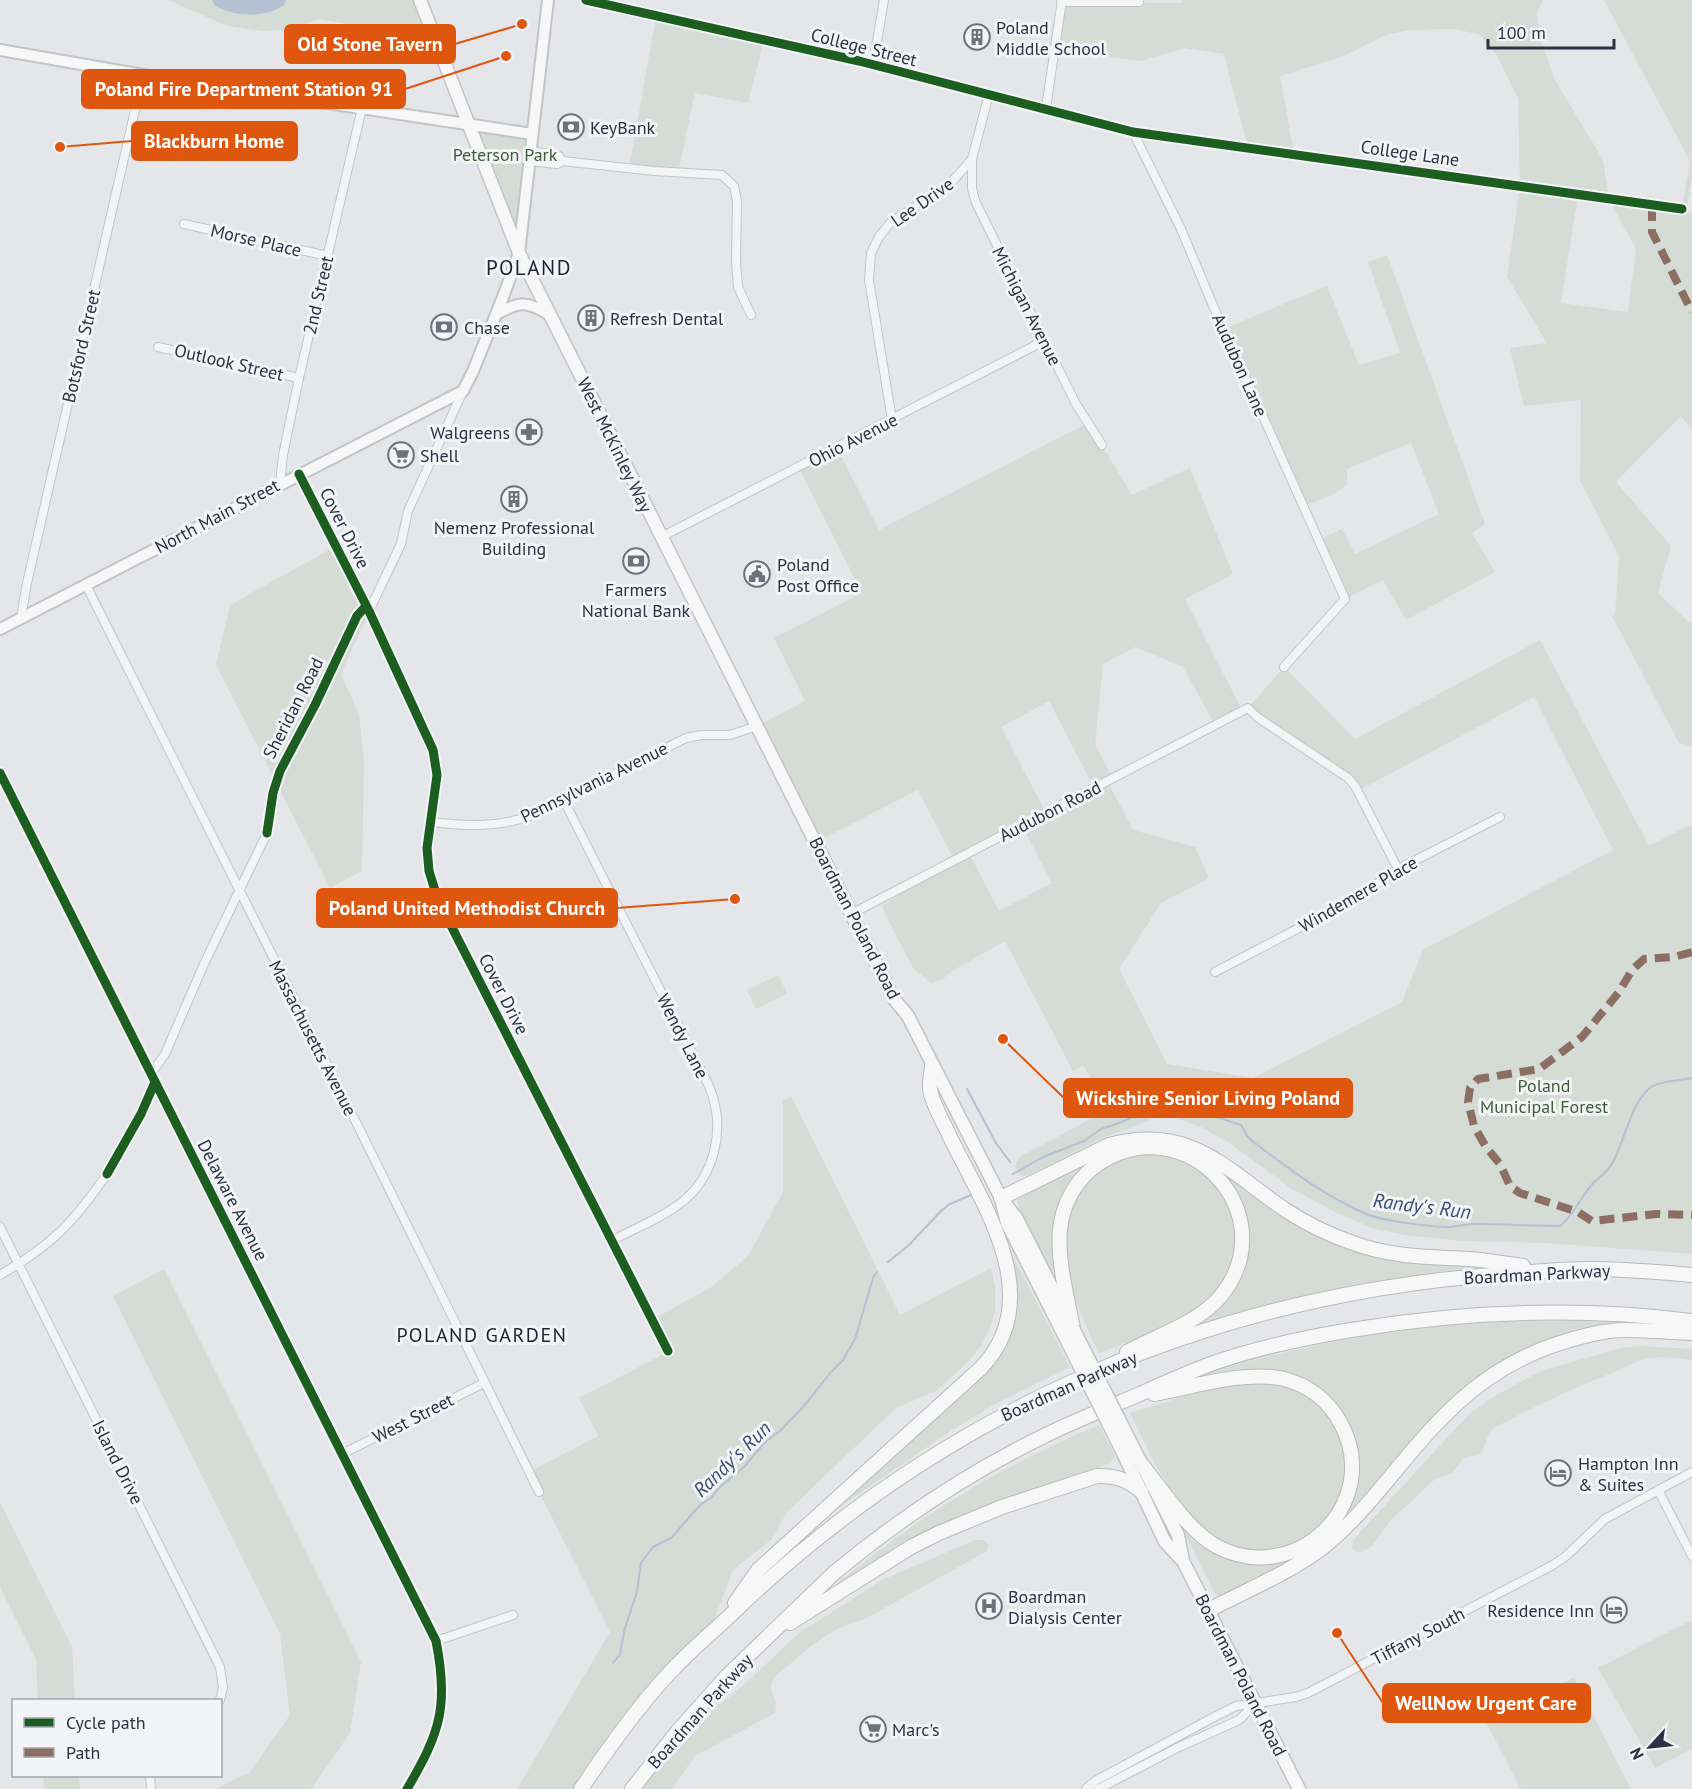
<svg xmlns="http://www.w3.org/2000/svg" width="1692" height="1789" font-family="'PT Sans',sans-serif">
<rect width="100%" height="100%" fill="#e4e6e9"/>
<path fill="#d4dcd5" fill-rule="evenodd" d="M 168,0 L 420,0 L 435,40 L 320,19 L 287,30 L 263,31 L 227,26 Z
M 1183,0 L 1543,0 L 1537,13 L 1541,41 L 1555,80 L 1603,160 L 1609,198 L 1682,209 L 1690,161 L 1604,0 L 1692,0 L 1692,177 L 1686,212 L 1692,213 L 1692,430 L 1681,416 L 1616,482 L 1671,546 L 1658,593 L 1692,625 L 1692,746 L 1679,743 L 1612,616 L 1615,615 L 1619,556 L 1580,481 L 1581,400 L 1524,406 L 1510,348 L 1547,343 L 1507,277 L 1520,186 L 1518,99 L 1497,55 L 1480,35 L 1456,29 L 1410,30 L 1386,35 L 1344,56 L 1280,76 L 1294,154 L 1248,148 L 1224,54 L 1185,48 L 1140,61 L 1054,50 L 1061,2 L 1183,3 ZM 1578,195 L 1609,199 L 1636,249 L 1628,312 L 1561,303 Z
M 656,16 L 764,40 L 748,103 L 695,93 L 678,173 L 629,169 Z
M 468,125 L 532,134 L 519,253 Z
M 1387,255 L 1485,524 L 1472,533 L 1495,572 L 1406,620 L 1383,580 L 1345,599 L 1319,540 L 1342,529 L 1355,554 L 1439,514 L 1411,443 L 1347,469 L 1347,485 L 1330,496 L 1303,506 L 1223,329 L 1327,286 L 1359,365 L 1400,353 L 1368,262 Z
M 1088,423 L 1132,495 L 1190,468 L 1233,574 L 1185,599 L 1242,710 L 1215,725 L 1183,667 L 1135,647 L 1103,664 L 1095,744 L 1113,779 L 1108,782 L 1133,830 L 1195,847 L 1209,878 L 1161,903 L 1119,969 L 1167,1064 L 1253,1078 L 1402,1002 L 1423,950 L 1613,850 L 1534,697 L 1358,791 L 1355,786 L 1248,708 L 1284,667 L 1355,739 L 1540,640 L 1649,846 L 1692,824 L 1692,1254 L 1547,1243 L 1463,1241 L 1405,1235 L 1375,1229 L 1337,1213 L 1292,1189 L 1228,1142 L 1201,1127 L 1179,1119 L 1166,1116 L 1155,1117 L 1136,1126 L 1109,1135 L 1030,1174 L 1024,1176 L 1020,1175 L 1015,1166 L 1018,1158 L 1107,1110 L 1084,1066 L 1073,1071 L 1005,941 L 954,970 L 941,980 L 931,983 L 913,968 L 887,918 L 882,906 L 954,860 L 918,790 L 816,842 L 757,726 L 805,701 L 774,638 L 862,593 L 799,468 L 837,448 L 879,530 ZM 1049,701 L 1094,788 L 1046,813 L 1001,727 ZM 1022,826 L 1052,883 L 999,911 L 969,853 Z
M 336,546 L 369,611 L 341,674 L 359,714 L 364,763 L 362,871 L 330,888 L 216,665 L 230,605 Z
M 778,975 L 787,993 L 756,1009 L 747,990 Z
M 791,1096 L 900,1315 L 991,1268 L 995,1287 L 995,1312 L 990,1328 L 981,1346 L 967,1363 L 936,1391 L 896,1408 L 787,1512 L 772,1539 L 733,1570 L 707,1639 L 675,1667 L 581,1789 L 517,1789 L 610,1632 L 529,1472 L 598,1436 L 579,1398 L 668,1352 L 652,1320 L 713,1286 L 748,1256 L 783,1192 L 783,1101 Z
M 1162,1154 C 1178,1159 1196,1163 1207,1175 C 1247,1217 1243,1276 1195,1310 C 1172,1327 1127,1342 1099,1353 C 1075,1305 1043,1233 1085,1185 C 1097,1171 1112,1161 1130,1156 C 1140,1153 1152,1154 1162,1154 Z
M 1094,1156 L 1096,1160 L 1070,1186 L 1056,1277 C 1047,1261 1017,1213 1017,1198 Z
M 1219,1168 L 1251,1192 L 1401,1261 L 1470,1265 L 1470,1268 L 1325,1291 L 1276,1302 L 1197,1325 L 1196,1322 L 1245,1248 L 1217,1171 Z
M 1008,1247 L 1070,1367 L 995,1404 L 952,1430 L 834,1511 L 832,1508 L 989,1367 C 1024,1325 1014,1296 1008,1247 Z
M 164,1269 L 361,1662 L 350,1733 L 311,1789 L 215,1789 L 250,1772 L 290,1715 L 280,1634 L 113,1296 Z
M 1580,1321 L 1622,1323 L 1622,1326 L 1513,1357 L 1338,1529 L 1336,1527 L 1343,1516 L 1354,1448 L 1309,1386 L 1208,1379 L 1206,1373 C 1291,1349 1378,1330 1466,1324 C 1504,1321 1542,1321 1580,1321 Z
M 1640,1346 L 1692,1349 L 1692,1360 C 1679,1359 1664,1356 1650,1358 C 1636,1360 1625,1368 1612,1373 C 1571,1389 1533,1407 1494,1428 L 1489,1433 L 1483,1450 L 1478,1455 L 1465,1457 L 1452,1473 L 1435,1479 L 1390,1521 L 1371,1547 L 1359,1553 L 1352,1548 L 1353,1540 L 1470,1413 L 1498,1394 L 1541,1371 L 1621,1348 Z
M 1246,1382 L 1281,1385 L 1298,1391 L 1311,1399 L 1324,1411 L 1336,1427 L 1346,1456 L 1343,1492 L 1325,1524 L 1297,1545 L 1259,1554 L 1224,1545 L 1208,1532 L 1178,1502 L 1155,1464 L 1130,1413 L 1192,1394 Z
M 1099,1425 L 1115,1456 L 1111,1463 L 952,1519 L 896,1546 L 876,1562 L 840,1585 L 838,1583 C 917,1517 1004,1464 1099,1425 Z
M 0,1502 L 72,1647 L 75,1700 L 38,1700 L 36,1659 L 0,1587 Z
M 1182,1522 C 1194,1532 1208,1547 1222,1555 C 1246,1567 1273,1564 1297,1556 L 1298,1560 L 1224,1596 L 1219,1596 L 1214,1591 L 1179,1523 Z
M 975,1540 L 984,1540 L 988,1545 L 987,1551 L 863,1620 C 833,1627 811,1645 789,1665 C 783,1670 775,1675 772,1682 C 768,1694 779,1697 775,1713 L 695,1756 L 673,1787 L 673,1789 L 632,1789 L 677,1732 L 734,1694 L 799,1633 L 882,1580 Z
M 1692,1620 L 1692,1749 L 1655,1768 L 1598,1668 Z
M 1574,1678 L 1631,1789 L 1521,1789 L 1486,1722 Z
M 43,1776 L 79,1776 L 80,1789 L 44,1789 Z"/>
<g fill="none" stroke-linecap="round" stroke-linejoin="round">
<path stroke="#b4c1d3" stroke-width="2" d="M 967,1089 L 996,1143 L 1010,1162
M 1013,1174 L 1043,1157 L 1084,1141 L 1101,1129 L 1114,1125 L 1152,1109 L 1182,1102 L 1192,1103 L 1213,1116 L 1241,1125 L 1247,1136 L 1252,1141 C 1288,1168 1323,1195 1364,1213 C 1381,1221 1425,1226 1445,1227 C 1456,1227 1467,1224 1477,1224 C 1505,1224 1532,1226 1560,1226 C 1575,1214 1581,1196 1594,1182 C 1601,1176 1609,1171 1613,1162 C 1625,1140 1631,1102 1651,1087 C 1662,1080 1680,1081 1692,1078
M 888,1262 L 909,1245 L 942,1210 L 950,1204 L 971,1195
M 613,1663 L 620,1654 L 625,1628 L 637,1592 L 641,1563 L 653,1547 L 671,1538 L 700,1505 L 712,1497 L 720,1487 L 745,1466 L 765,1442 L 780,1431 L 804,1406 L 831,1372 L 843,1360 L 855,1339 L 873,1278 L 877,1272"/>
<path stroke="#b4c1d3" stroke-width="15" d="M 220,0 C 238,9 261,10 278,0"/>
<g stroke="#c2c4c7" stroke-width="10">
<path id="minor" d="M 586,0 L 859,61 L 1133,132 L 1682,209
M 1061,2 L 1139,2
M 873,65 L 884,0
M 1046,108 L 1062,0
M 1133,132 L 1181,229 L 1212,303 L 1345,599 L 1284,667
M 530,151 L 559,156 L 562,161
M 972,159 L 972,189 L 976,203 L 1076,404 L 1102,445
M 529,161 L 557,164 L 562,161 L 654,171 L 722,175 L 734,186 L 737,201 L 736,262 L 738,287 L 751,315
M 184,224 L 328,256
M 158,347 L 299,378
M 892,420 L 869,280 L 871,253 L 879,237 L 890,223 L 950,184 L 972,159 L 989,94
M 299,474 L 369,611 L 433,750 L 437,775 L 427,848 L 429,871 L 438,900 L 668,1351
M 280,483 L 283,455 L 299,378 L 362,108
M 661,537 L 1044,341
M 86,585 L 356,1122 L 539,1492
M 369,611 L 401,544 L 408,511 L 463,391
M 21,617 L 27,583 L 143,75
M 0,773 L 436,1641 C 449,1706 440,1733 407,1789
M 563,799 L 708,1084 C 727,1126 716,1178 678,1205 C 658,1220 633,1229 611,1241
M 430,822 C 465,826 496,828 530,816 L 686,738 L 701,735 L 730,735 L 757,726
M 851,914 L 1248,708 L 1257,717 L 1348,778 L 1355,786 L 1398,869
M 1215,972 L 1360,896 L 1398,869 L 1500,817
M 151,1074 L 165,1054 L 204,964 L 267,833
M 0,1227 L 220,1667 L 223,1688 L 220,1700
M 0,1275 C 52,1245 73,1223 107,1174
M 342,1454 L 484,1383
M 1658,1490 L 1692,1556
M 436,1641 L 513,1615
M 150,1776 L 151,1789
M 1086,1789 L 1095,1781 L 1216,1716 L 1236,1706 L 1296,1697 L 1308,1693 L 1553,1565 L 1566,1556 L 1605,1519 L 1692,1472
M 1098,1789 L 1179,1747 L 1239,1720 L 1255,1704"/>
</g>
<g stroke="#c2c4c7" stroke-width="14">
<path id="secondary" d="M 0,50 L 143,75 L 532,134
M 496,314 C 521,301 527,301 550,315
M 0,629 L 463,391 L 473,371 L 503,297 L 519,253 L 548,0"/>
</g>
<g stroke="#c0c3c7" stroke-width="15">
<path id="primary" d="M 420,0 L 519,253 L 894,999 L 908,1016 L 1001,1198 L 1017,1219 L 1068,1319
M 1002,1203 L 1007,1223 L 1063,1333
M 1134,1449 L 1178,1535 L 1183,1561 L 1299,1789
M 1123,1453 L 1165,1542 L 1182,1560"/>
</g>
<g stroke="#b7b9bd" stroke-width="16">
<path id="motorway" d="M 1001,1198 L 1109,1145 C 1191,1123 1226,1170 1287,1211 C 1307,1224 1330,1235 1353,1243 C 1391,1257 1429,1257 1469,1259 C 1487,1260 1505,1264 1523,1266
M 1073,1328 C 1067,1296 1057,1261 1060,1229 C 1063,1203 1076,1179 1098,1164 C 1186,1105 1288,1215 1220,1297 C 1198,1323 1156,1336 1127,1352
M 1143,1466 C 1163,1491 1189,1531 1216,1546 C 1296,1589 1385,1502 1340,1422 C 1328,1400 1308,1385 1284,1379 C 1245,1370 1193,1387 1154,1394
M 735,1603 L 758,1570 L 981,1368 C 1047,1299 985,1208 951,1139 C 945,1125 931,1102 930,1088 C 929,1081 932,1072 932,1065
M 1209,1610 C 1247,1590 1294,1571 1327,1544 C 1362,1515 1389,1477 1419,1443 C 1462,1393 1506,1358 1570,1340 C 1587,1335 1606,1330 1624,1330 C 1646,1330 1669,1332 1692,1333
M 790,1623 L 911,1547 L 939,1533 L 1002,1507 L 1097,1476 C 1115,1475 1127,1480 1141,1491
M 581,1789 C 609,1747 640,1703 675,1667 C 696,1645 720,1626 741,1605 C 953,1405 1216,1294 1505,1274 C 1533,1272 1561,1269 1589,1269 C 1623,1269 1658,1272 1692,1275
M 632,1789 L 677,1732 L 727,1676 L 834,1573 C 898,1520 968,1473 1042,1437 C 1074,1421 1107,1408 1140,1394 C 1162,1384 1185,1374 1208,1365 C 1254,1348 1303,1338 1351,1330 C 1464,1311 1579,1307 1692,1321"/>
</g>
<use href="#minor" stroke="#f3f4f6" stroke-width="8"/>
<use href="#secondary" stroke="#f7f7f7" stroke-width="10"/>
<use href="#primary" stroke="#f7f7f7" stroke-width="12"/>
<use href="#motorway" stroke="#f7f7f7" stroke-width="14"/>
<g stroke="#c0c3c7" stroke-width="15" stroke-linecap="butt">
<path id="primary-bridge" d="M 1073,1328 L 1134,1449
M 1063,1333 L 1123,1453"/>
</g>
<use href="#primary-bridge" stroke="#f7f7f7" stroke-width="12"/>
<path stroke="#8d6e63" stroke-width="8" stroke-dasharray="15 8" stroke-linecap="butt" d="M 1652,206 L 1652,232 L 1692,312
M 1692,952 L 1674,957 L 1644,959 L 1632,970 L 1619,992 L 1582,1037 L 1539,1069 L 1478,1079 L 1470,1088 L 1468,1102 L 1474,1126 L 1486,1147 L 1500,1164 L 1510,1186 L 1520,1193 L 1578,1212 L 1592,1221 L 1656,1214 L 1692,1215"/>
<g stroke="#f2f4f8" stroke-width="13">
<path id="cycleway" d="M 586,0 L 859,61 L 1133,132 L 1682,209
M 299,474 L 369,611 L 433,750 L 437,775 L 427,848 L 429,871 L 438,900 L 668,1351
M 0,773 L 436,1641 C 449,1706 440,1733 407,1789
M 267,833 L 273,793 L 280,771 L 315,705 L 357,616 L 366,606
M 107,1174 L 141,1114 L 155,1082"/>
</g>
<use href="#cycleway" stroke="#1b5e20" stroke-width="9"/>
</g>
<defs>
<g id="building-ring" transform="scale(1.35)"><circle r="9.5" fill="#f2f4f8" stroke="#6c717c" stroke-width="1.5"/><path d="M-4-6H4V6H1V3H-1V6H-4ZM-2.5-4.3h1.7v1.8h-1.7ZM.8-4.3h1.7v1.8H.8ZM-2.5-1h1.7V.8h-1.7ZM.8-1h1.7V.8H.8Z" fill="#6c717c"/></g>
<g id="bank-ring" transform="scale(1.35)"><circle r="9.5" fill="#f2f4f8" stroke="#6c717c" stroke-width="1.5"/><path d="M-6-4H6V4H-6ZM0-2.3a2.3 2.3 0 1 0 0 4.6a2.3 2.3 0 1 0 0-4.6Z" fill="#6c717c"/></g>
<g id="pharmacy-ring" transform="scale(1.35)"><circle r="9.5" fill="#f2f4f8" stroke="#6c717c" stroke-width="1.5"/><path d="M-2-6h4v4h4v4h-4v4h-4v-4h-4v-4h4Z" fill="#6c717c"/></g>
<g id="supermarket-ring" transform="scale(1.35)"><circle r="9.5" fill="#f2f4f8" stroke="#6c717c" stroke-width="1.5"/><path d="M-6-5.5h2.5l.6 2H6L4.5 2H-2.5L-4.4-4H-6ZM-1.5 3.2a1.3 1.3 0 1 0 .1 0ZM3 3.2a1.3 1.3 0 1 0 .1 0Z" fill="#6c717c"/></g>
<g id="civic-ring" transform="scale(1.35)"><circle r="9.5" fill="#f2f4f8" stroke="#6c717c" stroke-width="1.5"/><path d="M-.6-6.5H3V-4.5H.6V-3L4-1V1h2V6H-6V1h2V-1L-.6-3ZM-1.2 2.5V6h2.4V2.5Z" fill="#6c717c"/></g>
<g id="hotel-ring" transform="scale(1.35)"><circle r="9.5" fill="#f2f4f8" stroke="#6c717c" stroke-width="1.5"/><path d="M-6-4.5h1.5V1H6V5H4.5V3h-9V5H-6ZM-4 0a1.8 1.8 0 1 1 3.6 0ZM.5 0V-2.5h3Q6-2.5 6 0Z" fill="#6c717c"/></g>
<g id="hospital-ring" transform="scale(1.35)"><circle r="9.5" fill="#f2f4f8" stroke="#6c717c" stroke-width="1.5"/><path d="M-5-5h3v3.5h4V-5h3V5h-3V1.5h-4V5h-3Z" fill="#6c717c"/></g>
</defs>
<g fill-rule="evenodd">
<use href="#building-ring" x="977" y="37"/>
<use href="#bank-ring" x="571" y="127"/>
<use href="#building-ring" x="591" y="318"/>
<use href="#bank-ring" x="444" y="327"/>
<use href="#pharmacy-ring" x="529" y="432"/>
<use href="#supermarket-ring" x="401" y="455"/>
<use href="#building-ring" x="514" y="499"/>
<use href="#bank-ring" x="636" y="561"/>
<use href="#civic-ring" x="757" y="574"/>
<use href="#hotel-ring" x="1558" y="1473"/>
<use href="#hospital-ring" x="989" y="1606"/>
<use href="#hotel-ring" x="1614" y="1610"/>
<use href="#supermarket-ring" x="873" y="1729"/>
</g>
<g text-anchor="middle" dominant-baseline="central" stroke-width="6" stroke-linejoin="round" paint-order="stroke">
<g font-size="18" fill="#2b3242" stroke="#f2f4f8" text-anchor="start">
<text x="996" y="27">Poland<tspan x="996" dy="21">Middle School</tspan></text>
<text x="590" y="127">KeyBank</text>
<text x="610" y="318">Refresh Dental</text>
<text x="464" y="327">Chase</text>
<text x="510" y="432" text-anchor="end">Walgreens</text>
<text x="420" y="455">Shell</text>
<text x="514" y="527" text-anchor="middle">Nemenz Professional<tspan x="514" dy="21">Building</tspan></text>
<text x="777" y="564">Poland<tspan x="777" dy="21">Post Office</tspan></text>
<text x="636" y="589" text-anchor="middle">Farmers<tspan x="636" dy="21">National Bank</tspan></text>
<text x="1578" y="1463">Hampton Inn<tspan x="1578" dy="21">&amp; Suites</tspan></text>
<text x="1008" y="1596">Boardman<tspan x="1008" dy="21">Dialysis Center</tspan></text>
<text x="1594" y="1610" text-anchor="end">Residence Inn</text>
<text x="892" y="1729">Marc's</text>
</g>
<g font-size="18" fill="#2b3242" stroke="#f2f4f8">
<text transform="translate(864 47) rotate(14)">College Street</text>
<text transform="translate(1410 153) rotate(8)">College Lane</text>
<text transform="translate(922 202) rotate(-35)">Lee Drive</text>
<text transform="translate(256 240) rotate(13)">Morse Place</text>
<text transform="translate(318 295) rotate(-77)">2nd Street</text>
<text transform="translate(1027 306) rotate(63)">Michigan Avenue</text>
<text transform="translate(81 346) rotate(-77)">Botsford Street</text>
<text transform="translate(229 362) rotate(13)">Outlook Street</text>
<text transform="translate(1240 365) rotate(66)">Audubon Lane</text>
<text transform="translate(853 440) rotate(-27)">Ohio Avenue</text>
<text transform="translate(615 445) rotate(64)">West McKinley Way</text>
<text transform="translate(217 516) rotate(-28)">North Main Street</text>
<text transform="translate(345 528) rotate(63)">Cover Drive</text>
<text transform="translate(293 708) rotate(-63)">Sheridan Road</text>
<text transform="translate(594 782) rotate(-26)">Pennsylvania Avenue</text>
<text transform="translate(1050 811) rotate(-27)">Audubon Road</text>
<text transform="translate(1358 894) rotate(-30)">Windemere Place</text>
<text transform="translate(855 918) rotate(63)">Boardman Poland Road</text>
<text transform="translate(504 994) rotate(63)">Cover Drive</text>
<text transform="translate(683 1036) rotate(63)">Wendy Lane</text>
<text transform="translate(313 1038) rotate(63)">Massachusetts Avenue</text>
<text transform="translate(233 1200) rotate(63)">Delaware Avenue</text>
<text transform="translate(1537 1274) rotate(-3)">Boardman Parkway</text>
<text transform="translate(1069 1386) rotate(-24)">Boardman Parkway</text>
<text transform="translate(413 1418) rotate(-27)">West Street</text>
<text transform="translate(118 1462) rotate(63)">Island Drive</text>
<text transform="translate(1418 1636) rotate(-28)">Tiffany South</text>
<text transform="translate(1241 1675) rotate(63)">Boardman Poland Road</text>
<text transform="translate(700 1711) rotate(-48)">Boardman Parkway</text>
</g>
<g font-size="18" fill="#3e5d39" stroke="#f2f4f8">
<text x="505" y="154">Peterson Park</text>
<text x="1544" y="1085">Poland<tspan x="1544" dy="21">Municipal Forest</tspan></text>
</g>
<g font-size="20" font-style="italic" fill="#374f74" stroke="#f2f4f8">
<text transform="translate(1422 1206) rotate(7)">Randy's Run</text>
<text transform="translate(732 1459) rotate(-44)">Randy's Run</text>
</g>
<g font-size="20" letter-spacing="1.5" fill="#1d2333" stroke="#f2f4f8">
<text x="482" y="1335">POLAND GARDEN</text>
</g>
<g font-size="21" letter-spacing="1.5" fill="#1d2333" stroke="#f2f4f8">
<text x="529" y="267">POLAND</text>
</g>
</g>
<path fill="none" stroke="#df570f" stroke-width="2" d="M522 24L455 44M506 56L405 89M60 147L132 141M735 899L617 908M1003 1039L1064 1098M1337 1633L1383 1703"/>
<g fill="#df570f" stroke="#f2f4f8" stroke-width="2">
<circle cx="522" cy="24" r="6"/>
<circle cx="506" cy="56" r="6"/>
<circle cx="60" cy="147" r="6"/>
<circle cx="735" cy="899" r="6"/>
<circle cx="1003" cy="1039" r="6"/>
<circle cx="1337" cy="1633" r="6"/>
</g>
<g fill="#df570f" stroke="#df570f" stroke-width="2">
<rect x="285" y="25" width="170" height="38" rx="6"/>
<rect x="82" y="70" width="323" height="38" rx="6"/>
<rect x="132" y="122" width="165" height="38" rx="6"/>
<rect x="317" y="889" width="300" height="38" rx="6"/>
<rect x="1064" y="1079" width="288" height="38" rx="6"/>
<rect x="1383" y="1684" width="207" height="38" rx="6"/>
</g>
<g font-size="20" text-anchor="middle" font-weight="bold" fill="#fff">
<text x="370" y="51">Old Stone Tavern</text>
<text x="244" y="96">Poland Fire Department Station 91</text>
<text x="214" y="148">Blackburn Home</text>
<text x="467" y="915">Poland United Methodist Church</text>
<text x="1208" y="1105">Wickshire Senior Living Poland</text>
<text x="1486" y="1710">WellNow Urgent Care</text>
</g>
<rect x="12" y="1699" width="210" height="78" fill="#f2f4f8" stroke="#a2a6af" stroke-width="1.5"/>
<rect x="24" y="1718" width="30" height="9" fill="#1b5e20" stroke="#a2a6af" stroke-width="1.5"/>
<text x="66" y="1729" font-size="18" fill="#2b3242">Cycle path</text>
<rect x="24" y="1748" width="30" height="9" fill="#8d6e63" stroke="#a2a6af" stroke-width="1.5"/>
<text x="66" y="1759" font-size="18" fill="#2b3242">Path</text>
<g transform="translate(1650 1747) rotate(243)" stroke="#f2f4f8" stroke-width="4.5" paint-order="stroke">
<path d="M0-4.5L10 22L0 15L-10 22Z" fill="#2b3242"/>
<text y="-9" font-size="16" font-weight="bold" text-anchor="middle" fill="#2b3242">N</text>
</g>
<path d="M1488 39v9h126v-9" fill="none" stroke="#2b3242" stroke-width="3"/>
<text x="1497" y="39" font-size="18" fill="#2b3242" stroke="#f2f4f8" stroke-width="4.5" paint-order="stroke">100 m</text>
</svg>
